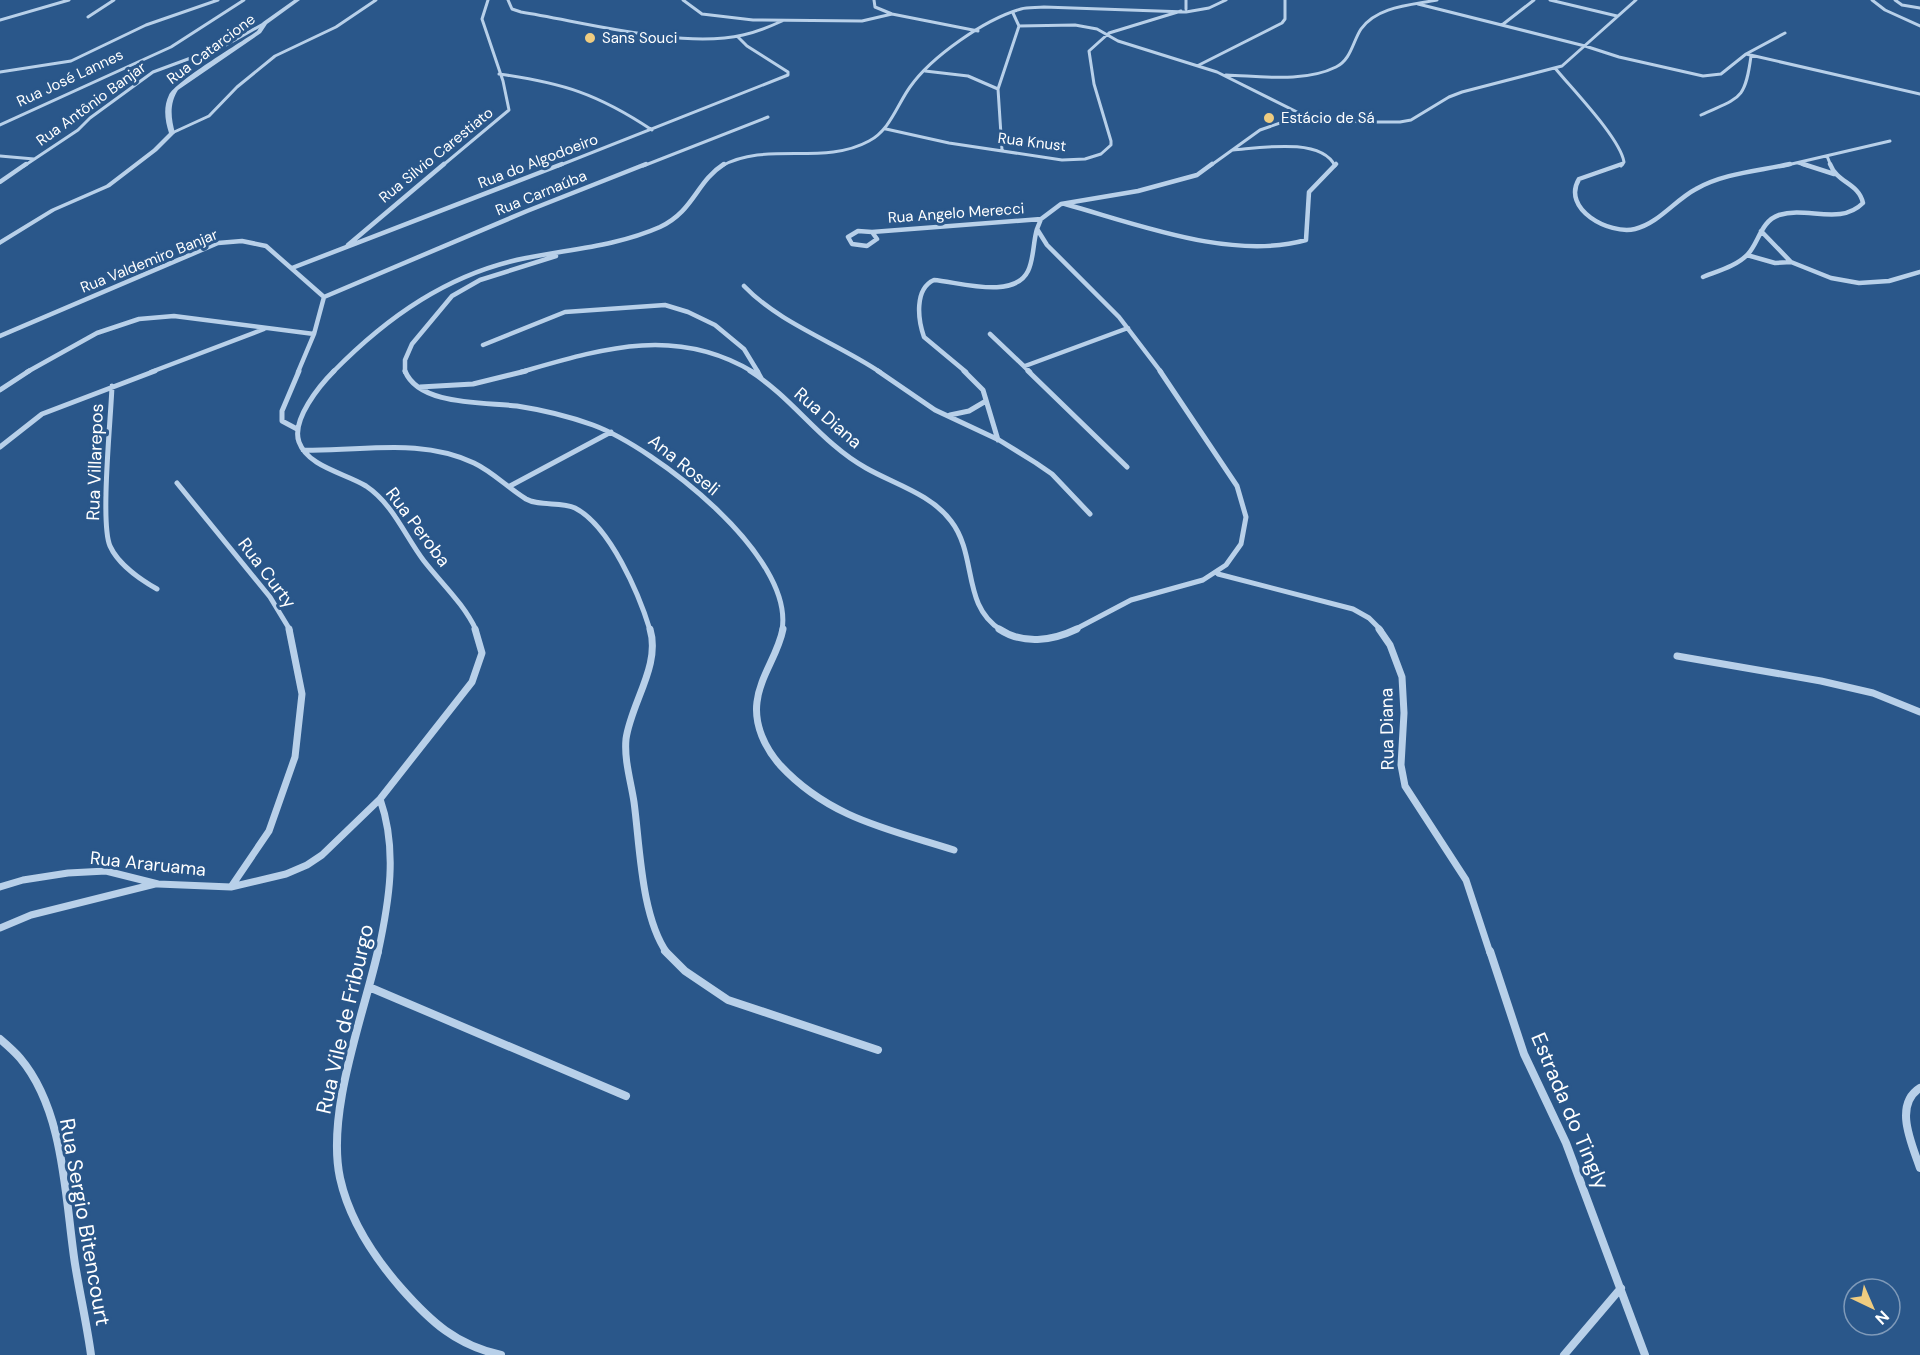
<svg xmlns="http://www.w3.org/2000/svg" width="1920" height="1355" font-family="'DM Sans',sans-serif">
<rect width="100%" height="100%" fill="#2a578a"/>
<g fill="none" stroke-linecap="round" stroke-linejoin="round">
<path stroke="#b8d0e9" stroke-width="3" d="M 508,0 L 512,9 L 521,12 C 584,22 682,49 743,35 C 757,32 769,27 782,21
M 683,0 L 702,14 L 753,20 L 862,21 L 892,14
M 874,0 L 875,7 L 892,14 L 978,31
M 1186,0 L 1186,9
M 1550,0 L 1617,16
M 1872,0 L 1885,10 L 1920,26
M 1895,0 L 1902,5 L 1920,8
M 1418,4 L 1585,46 L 1619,57 L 1703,76 L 1721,74 L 1746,54 L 1785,33
M 88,17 L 114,0
M 0,20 L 69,0
M 1502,25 L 1534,0
M 1019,26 L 1075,25 L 1097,29 L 1118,41 L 1217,72 L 1303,115 L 1360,122 L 1400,122 L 1411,120 L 1449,97 L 1462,92 L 1562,66 L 1636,0
M 1746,54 L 1920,94
M 1199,65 L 1282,23 L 1285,19 L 1285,0
M 1555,68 C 1572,89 1620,138 1624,162 L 1621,166
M 925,71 L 968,76 L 998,89
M 0,72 L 71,61 L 146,25 L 218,0
M 499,74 C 563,83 598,94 652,130
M 1226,75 C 1260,76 1304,83 1336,67 C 1351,60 1353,41 1361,29 C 1377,6 1412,5 1437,0
M 1701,115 C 1740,97 1745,101 1751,56
M 0,125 L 171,47 L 244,0
M 886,129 L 949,143 L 1062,160 L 1085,159 L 1101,154 L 1111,145 L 1111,141 L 1094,84 L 1089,51 L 1109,33 L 1181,11
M 172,133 L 209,116 L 237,87 L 275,56 L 336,27 L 376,0
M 1002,150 L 998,89 L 1019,26 L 1013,13
M 1233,150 C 1260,148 1321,137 1335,166
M 0,156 L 34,159
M 1827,156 L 1831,166
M 1798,163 L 1808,166
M 24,166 L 78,130 L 90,118 L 153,72 L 226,45 L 265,23
M 442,166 L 509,110 L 503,81 L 482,19 L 488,0
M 558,166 L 788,75 L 788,72 L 747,46 L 738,37
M 643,166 L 768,117
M 722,166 C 766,141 824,166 869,141 C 890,130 897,105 910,87 C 931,57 985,19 1021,9 C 1028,7 1037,8 1044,7 L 1186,12 L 1209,8 L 1226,0
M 1210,166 L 1260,130 L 1303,115
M 1783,166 L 1890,141"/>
<path stroke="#b8d0e9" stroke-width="4.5" d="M 1622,164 L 1579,179 C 1561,209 1609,235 1635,229 C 1659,223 1675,200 1696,189 C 1724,173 1759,171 1790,164
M 1803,164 L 1834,174
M 0,182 L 26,164
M 1065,204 C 1137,224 1232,261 1306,240 L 1309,192 L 1336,164
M 858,231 L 872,232 L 877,239 L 867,246 L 852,244 L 848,237 Z
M 1761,231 L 1791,262
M 872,232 L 1041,219
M 348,245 L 444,164
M 1747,255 L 1775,263 L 1791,262 L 1831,278 L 1859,283 L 1889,281 L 1920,272
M 292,268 L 562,164
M 1703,277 C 1718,271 1737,266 1748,254 C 1759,242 1761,221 1779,215 C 1807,206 1840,226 1863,203 C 1859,183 1837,183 1830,164
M 744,286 C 779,323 837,343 880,372
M 324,297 L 527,211 L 646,164
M 990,334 L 1030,372
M 0,336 L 218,243 L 242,241 L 266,246 L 324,297 L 314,334 L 298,372
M 483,345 L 565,312 L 665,305 L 688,312 L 715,325 L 744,349 L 758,372
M 1025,366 L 1128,328
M 27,372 L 97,333 L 139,319 L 174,316 L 314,334
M 151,372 L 264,329
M 333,372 C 387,317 449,273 526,258 C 571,249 617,246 660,227 C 694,211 696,182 724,164
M 405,372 L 405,360 L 412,344 L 452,296 L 480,280 L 556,256
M 521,372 C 601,349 675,325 753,372
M 966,372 L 924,337 C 918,320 914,289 934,280 C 959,282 1014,300 1028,271 C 1034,259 1033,242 1037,229
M 1161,372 L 1119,317 L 1047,245 L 1037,229 L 1041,219 L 1061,204 L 1138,191 L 1197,175 L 1212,164"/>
<path stroke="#b8d0e9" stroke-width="5" d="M 334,371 C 320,385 291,420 299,442 C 308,467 345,473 366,486 C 393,504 405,536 424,561 C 442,584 464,604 476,630
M 405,371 C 419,406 485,402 517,406 C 543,410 568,416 593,425 C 655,448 795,556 782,630
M 750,371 C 793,398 821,443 866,468 C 894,484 931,494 951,521 C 978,556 961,605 1001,630
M 757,371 L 761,378
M 878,371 L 935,410 L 999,440 L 1036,463 L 1052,474 L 1090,514
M 964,371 L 983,390 L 998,440
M 1028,371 L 1127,467
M 112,386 C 111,417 100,523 110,546 C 118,564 141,580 157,589
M 420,387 L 473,384 L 526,371
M 0,390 L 29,371
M 950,415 L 969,411 L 986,401
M 297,429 L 282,421 L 282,411 L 299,371
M 0,447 L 42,414 L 155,371
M 303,450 C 361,452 419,437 474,463 C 493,472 508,488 526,499 C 540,507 561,501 575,508 C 610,526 639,594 650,630
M 177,483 L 270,597 L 290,630
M 510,486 L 611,432
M 1218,574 L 1353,609 L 1369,618 L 1381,630
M 1074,630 L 1131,600 L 1203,580 L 1226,565 L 1241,544 L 1246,517 L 1237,486 L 1160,371"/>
<path stroke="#b8d0e9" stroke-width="7" d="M 650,629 C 661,665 631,703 626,739 C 624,760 631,782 634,802 C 640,846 641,916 667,953
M 783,629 C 778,655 760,676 757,702 C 754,725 765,748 780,765 C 829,818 888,829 954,850
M 999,629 C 1023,645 1052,641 1077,629
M 1379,629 L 1390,645 L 1402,677 L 1404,713 L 1401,765 L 1405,786 L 1466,880 L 1490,953
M 1677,656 L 1821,681 L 1873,693 L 1920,712
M 0,887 L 23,880 L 68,873 L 106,871 L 158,884 L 231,887 L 269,831 L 295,757 L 302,694 L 289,629
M 231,887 L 286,874 L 307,865 L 322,855 L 380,799 L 472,682 L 482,653 L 475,629
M 0,928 L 31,915 L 155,884
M 378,953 C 389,902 398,850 380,799"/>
<path stroke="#b8d0e9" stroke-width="8" d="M 378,951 C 363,1017 326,1112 340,1178 C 349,1219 374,1257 401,1288 C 431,1322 456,1345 501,1355
M 665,951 L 685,971 L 728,1000 L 878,1050
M 1490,951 L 1524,1054 L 1566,1143 L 1645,1355
M 369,987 L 626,1096
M 0,1039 C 7,1045 14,1051 20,1058 C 65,1111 65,1199 75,1264 C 80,1295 87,1325 91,1355
M 1920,1088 C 1893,1105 1912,1144 1920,1168
M 1564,1355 L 1621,1288"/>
<path fill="#b8d0e9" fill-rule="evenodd" d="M 294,0 L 300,0 L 267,24 L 261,33 L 178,90 C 169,104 171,118 175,133 L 157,151 L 110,187 L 55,211 L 0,245 L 0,240 L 51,209 L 106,185 L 153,149 L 169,133 C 165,121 163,107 169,95 C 176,81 240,43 257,31 L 263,22 Z"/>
</g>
<g fill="#efcc80" stroke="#2a578a" stroke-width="2">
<circle cx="590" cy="38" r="6"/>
<circle cx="1269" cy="118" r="6"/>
</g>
<g text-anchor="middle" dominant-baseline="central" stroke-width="6" stroke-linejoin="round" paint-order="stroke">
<g font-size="15" fill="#fff" stroke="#2a578a" text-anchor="start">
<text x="602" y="38">Sans Souci</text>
<text x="1281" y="118">Estácio de Sá</text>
</g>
<g font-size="15" fill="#fff" stroke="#2a578a">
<text transform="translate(211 49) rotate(-37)">Rua Catarcione</text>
<text transform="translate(70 78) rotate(-25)">Rua José Lannes</text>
<text transform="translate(91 104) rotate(-36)">Rua Antônio Banjar</text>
<text transform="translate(1032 142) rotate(7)">Rua Knust</text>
<text transform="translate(436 155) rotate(-39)">Rua Silvio Carestiato</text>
<text transform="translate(538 161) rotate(-21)">Rua do Algodoeiro</text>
<text transform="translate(541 193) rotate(-22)">Rua Carnaúba</text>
<text transform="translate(956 213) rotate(-4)">Rua Angelo Merecci</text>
<text transform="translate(149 261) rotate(-22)">Rua Valdemiro Banjar</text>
</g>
<g font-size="18" fill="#fff" stroke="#2a578a">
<text transform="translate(828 418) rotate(41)">Rua Diana</text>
<text transform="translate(95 462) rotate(-88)">Rua Villarepos</text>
<text transform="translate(684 465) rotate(39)">Ana Roseli</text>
<text transform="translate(418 527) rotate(53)">Rua Peroba</text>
<text transform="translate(267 573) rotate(53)">Rua Curty</text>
<text transform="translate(1387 729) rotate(-91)">Rua Diana</text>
<text transform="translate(148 864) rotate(6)">Rua Araruama</text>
</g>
<g font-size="21" fill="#fff" stroke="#2a578a">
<text transform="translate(345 1019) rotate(-77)">Rua Vile de Friburgo</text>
<text transform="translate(1570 1111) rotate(67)">Estrada do Tingly</text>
<text transform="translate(85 1222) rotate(80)">Rua Sergio Bitencourt</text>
</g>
</g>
<g transform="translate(1872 1307) rotate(136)"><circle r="28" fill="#2a578a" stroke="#7f9ab9" stroke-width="1.5"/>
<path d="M0-4.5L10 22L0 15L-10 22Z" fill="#efcc80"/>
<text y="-9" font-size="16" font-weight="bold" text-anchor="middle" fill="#ffffff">N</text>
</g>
</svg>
